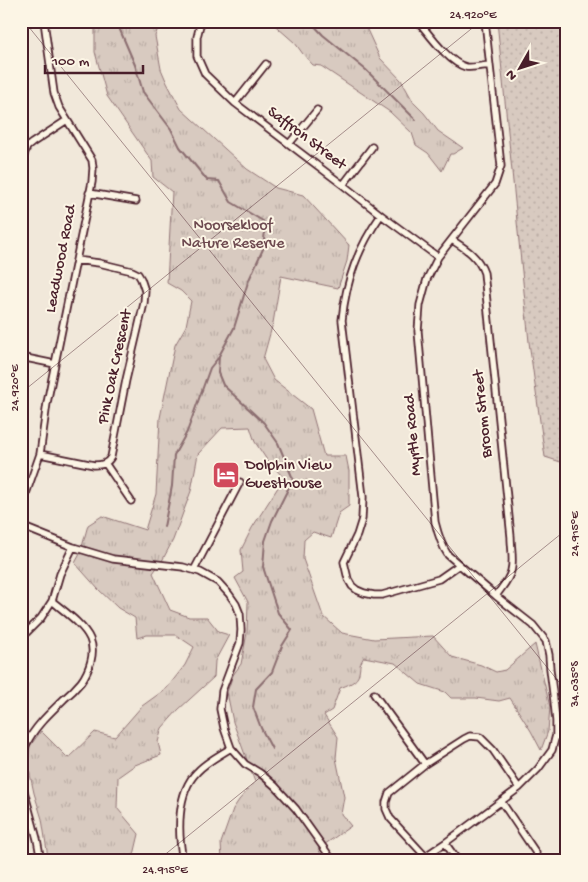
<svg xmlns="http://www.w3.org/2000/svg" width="588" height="882" font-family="'Gochi Hand',sans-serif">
<defs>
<pattern id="grass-dots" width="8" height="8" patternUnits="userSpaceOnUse" patternTransform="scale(1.25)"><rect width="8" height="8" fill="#d8cac0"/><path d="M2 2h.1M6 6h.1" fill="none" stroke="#bbada5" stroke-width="1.8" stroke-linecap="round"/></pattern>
<pattern id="park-tufts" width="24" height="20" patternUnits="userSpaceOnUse" patternTransform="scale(1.25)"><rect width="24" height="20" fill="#d8cac0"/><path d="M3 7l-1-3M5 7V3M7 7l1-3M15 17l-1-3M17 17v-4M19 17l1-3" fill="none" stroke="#bbada5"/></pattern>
</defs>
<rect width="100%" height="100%" fill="#f1e8da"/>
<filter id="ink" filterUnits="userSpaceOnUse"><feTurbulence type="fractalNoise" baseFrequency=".02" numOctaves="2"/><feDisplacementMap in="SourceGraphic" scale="10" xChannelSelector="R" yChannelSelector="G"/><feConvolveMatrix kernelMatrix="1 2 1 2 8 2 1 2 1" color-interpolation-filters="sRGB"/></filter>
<g filter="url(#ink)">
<path fill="url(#grass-dots)" stroke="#917476" d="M 497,21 L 567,21 L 567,464 L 545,457 L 529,342 Z"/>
<path fill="url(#park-tufts)" stroke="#917476" d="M 95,21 L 161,21 L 155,36 L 161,69 L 167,83 L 181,109 L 247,169 L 276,188 L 303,195 L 349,245 L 347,261 L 338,288 L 281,276 L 273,323 L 263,359 L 274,380 L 311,409 L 324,456 L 346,456 L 349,471 L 349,506 L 339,513 L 331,538 L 313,532 L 304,540 L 303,559 L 323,616 L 342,633 L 374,639 L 433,636 L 452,657 L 481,665 L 496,672 L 505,670 L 535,644 L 550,707 L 548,731 L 541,750 L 531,731 L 510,698 L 499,701 L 476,698 L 451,698 L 445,692 L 420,684 L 395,663 L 364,657 C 358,667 361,664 359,673 C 358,682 347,685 340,688 L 332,710 L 324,715 L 338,737 L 336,758 L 344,797 L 341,814 L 351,826 L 318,849 L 325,861 L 222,861 L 221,843 L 233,809 L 239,800 L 255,782 L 233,722 L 227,692 L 233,675 L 241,664 L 247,633 L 248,602 L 235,578 L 243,572 L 241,550 L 252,528 L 284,478 L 267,460 L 255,442 L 250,427 L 222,428 L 198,454 L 191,491 L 173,540 L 162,561 L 153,573 L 170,610 L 189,617 L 207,617 L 219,632 L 229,635 L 215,661 L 214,677 L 178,710 L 162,728 L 158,742 L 161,755 L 135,765 L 118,777 L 117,808 L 139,834 L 134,855 L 117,858 L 115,861 L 48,861 L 48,857 L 42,819 L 34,793 L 28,765 L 30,746 L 41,731 L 68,758 L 95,732 L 115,737 L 142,706 L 167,688 L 185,665 L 194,647 L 176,635 L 147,635 L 137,638 L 135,618 L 118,608 L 98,589 L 75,563 L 80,554 L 88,525 L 102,516 L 145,530 L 156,494 L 160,418 L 175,345 L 186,326 L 191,301 L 181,291 L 167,283 L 172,192 L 153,177 L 152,161 L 107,96 L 95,52 Z
M 270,21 L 363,21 L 380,58 L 401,80 L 414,103 L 424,113 L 438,131 L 463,148 L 453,154 L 450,154 L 442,171 L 428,153 L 416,145 L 412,133 L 390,112 L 321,66 L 313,65 L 303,54 L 295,43 Z"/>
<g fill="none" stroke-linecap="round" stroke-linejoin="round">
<path stroke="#8b6d6f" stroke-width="2" d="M 120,21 L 120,30 L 135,65 L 143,92 L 171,129 L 180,147 L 207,180 L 219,181 L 231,202 L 263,221 L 265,230 L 263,249 L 248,282 L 234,328 L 219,356 L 218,373 L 223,385 L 264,423 L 278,443 L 293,479 L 272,521 L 265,541 L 263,567 L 278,613 L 292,630 L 282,646 L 272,672 L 256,689 L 253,707 L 261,728 L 272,749
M 310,21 L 323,35 L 366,70 L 416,120
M 164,527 L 172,486 L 174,455 L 187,432 L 210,368 L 218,358"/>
<g stroke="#4a1f2b" stroke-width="9">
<path id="minor" d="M 204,21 L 200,25 L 197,37 L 197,56 L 205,74 L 235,103 L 343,185 L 381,215 L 438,257
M 418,21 C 429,34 449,63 466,67 C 473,68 482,66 490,65
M 235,103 L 266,64
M 289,144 L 317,110
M 21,165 L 25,152 L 27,147 L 32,143 L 67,120
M 343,185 L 372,147
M 89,193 L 136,201
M 381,215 C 358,248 346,280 342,320 L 363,497 L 362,519 L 357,535 L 344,562 L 348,579 L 352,586 L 357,590 L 364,593 L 374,595 L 382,595 L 439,579 L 459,565
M 452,240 C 466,249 478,256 484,273 L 511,537 C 511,548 514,561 511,571 C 509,580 501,588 496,596
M 21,357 L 55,364
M 40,454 L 94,465 C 102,465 107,464 111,457 L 126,380 L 144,303 L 145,291 L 141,279 L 138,274 L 132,271 L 99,263 L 76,260
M 105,463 L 131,501
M 21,508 L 40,454 L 47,403 L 92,182 L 93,168 L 92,160 L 59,107 L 54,93 L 44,21
M 21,526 L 73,547 L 113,559 L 183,567 L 200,572 L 218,582 L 229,594 L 236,604 L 240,614 L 241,630 L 240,643 L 222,691 L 220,709 L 224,728 L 231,748 L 245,764 L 260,773 L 275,786 L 296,809 L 333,861
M 194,570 L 240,482
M 21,638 L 41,618 L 52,601 L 60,574 L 73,547
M 374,694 L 425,764
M 21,765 C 22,757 23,750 27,743 C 35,726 51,712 64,699 C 70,694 76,688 81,682 C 89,671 96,653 90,639 C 84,625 64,611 52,601
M 21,780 L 37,839 L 41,861
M 501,801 L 536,853
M 445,843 L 458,861
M 425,856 L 390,818 L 386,809 L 386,802 L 389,793 L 425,764 L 464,739 L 470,736 L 480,737 L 493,750 L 519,788
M 183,861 C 178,834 176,793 197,772 C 206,762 220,755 231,748
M 418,861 L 445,843 L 519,788 L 538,769 L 552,750 L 556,735 L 556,721 L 554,701 L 550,669 L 549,655 L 546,641 L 533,625 L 496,596 L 448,555 C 441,545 438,534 435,522 L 418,331 L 420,305 L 427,279 L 438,257 L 495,184 L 501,166 L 485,21"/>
</g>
<use href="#minor" stroke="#fcf5e5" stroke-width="5.5"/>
</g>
</g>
<path fill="none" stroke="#4a1f2b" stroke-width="1" stroke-opacity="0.45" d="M 24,21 L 567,692M 21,393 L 481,21M 157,861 L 567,529"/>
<defs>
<g id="hotel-square" transform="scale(1.4375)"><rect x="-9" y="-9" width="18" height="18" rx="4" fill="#d1495b" stroke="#fcf5e5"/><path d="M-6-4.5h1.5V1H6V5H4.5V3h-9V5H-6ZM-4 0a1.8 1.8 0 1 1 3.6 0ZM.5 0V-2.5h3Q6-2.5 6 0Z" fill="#fff"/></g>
</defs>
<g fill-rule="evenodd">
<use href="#hotel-square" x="226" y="475"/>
</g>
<g text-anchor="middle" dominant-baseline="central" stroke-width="4" stroke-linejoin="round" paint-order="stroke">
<g font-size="16" fill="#4a1f2b" stroke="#fcf5e5">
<text transform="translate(306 139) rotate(37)">Saffron Street</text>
<text transform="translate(62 259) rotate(-79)">Leadwood Road</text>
<text transform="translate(116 367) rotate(-78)">Pink Oak Crescent</text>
<text transform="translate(484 414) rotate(-96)">Broom Street</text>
<text transform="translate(414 435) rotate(-95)">Myrtle Road</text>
</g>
<g font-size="16" fill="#6e4a50" stroke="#fcf5e5">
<text x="233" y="226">Noorsekloof<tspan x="233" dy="18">Nature Reserve</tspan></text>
</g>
<g font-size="16" fill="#4a1f2b" stroke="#fcf5e5" text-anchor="start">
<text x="245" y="466">Dolphin View<tspan x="245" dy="18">Guesthouse</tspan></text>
</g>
</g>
<rect width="588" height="882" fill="none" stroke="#fcf5e5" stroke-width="55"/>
<g transform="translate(520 68) rotate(231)" stroke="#fcf5e5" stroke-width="4" paint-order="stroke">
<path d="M0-4L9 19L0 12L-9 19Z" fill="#4a1f2b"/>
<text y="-8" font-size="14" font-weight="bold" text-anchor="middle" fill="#4a1f2b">N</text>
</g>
<path d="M45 65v8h98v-8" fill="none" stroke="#4a1f2b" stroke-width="2.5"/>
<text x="52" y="65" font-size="15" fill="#4a1f2b" stroke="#fcf5e5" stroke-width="4" paint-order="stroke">100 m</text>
<rect x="28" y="28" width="532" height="826" fill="none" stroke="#4a1f2b" stroke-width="2"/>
<g font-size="12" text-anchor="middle" fill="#4a1f2b">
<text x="473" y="18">24.920°E</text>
<text transform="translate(14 388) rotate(-90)" y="4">24.920°E</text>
<text transform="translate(574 534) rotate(-90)" y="4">24.915°E</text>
<text transform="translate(574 684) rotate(-90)" y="4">34.035°S</text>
<text x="165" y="873">24.915°E</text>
</g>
</svg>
